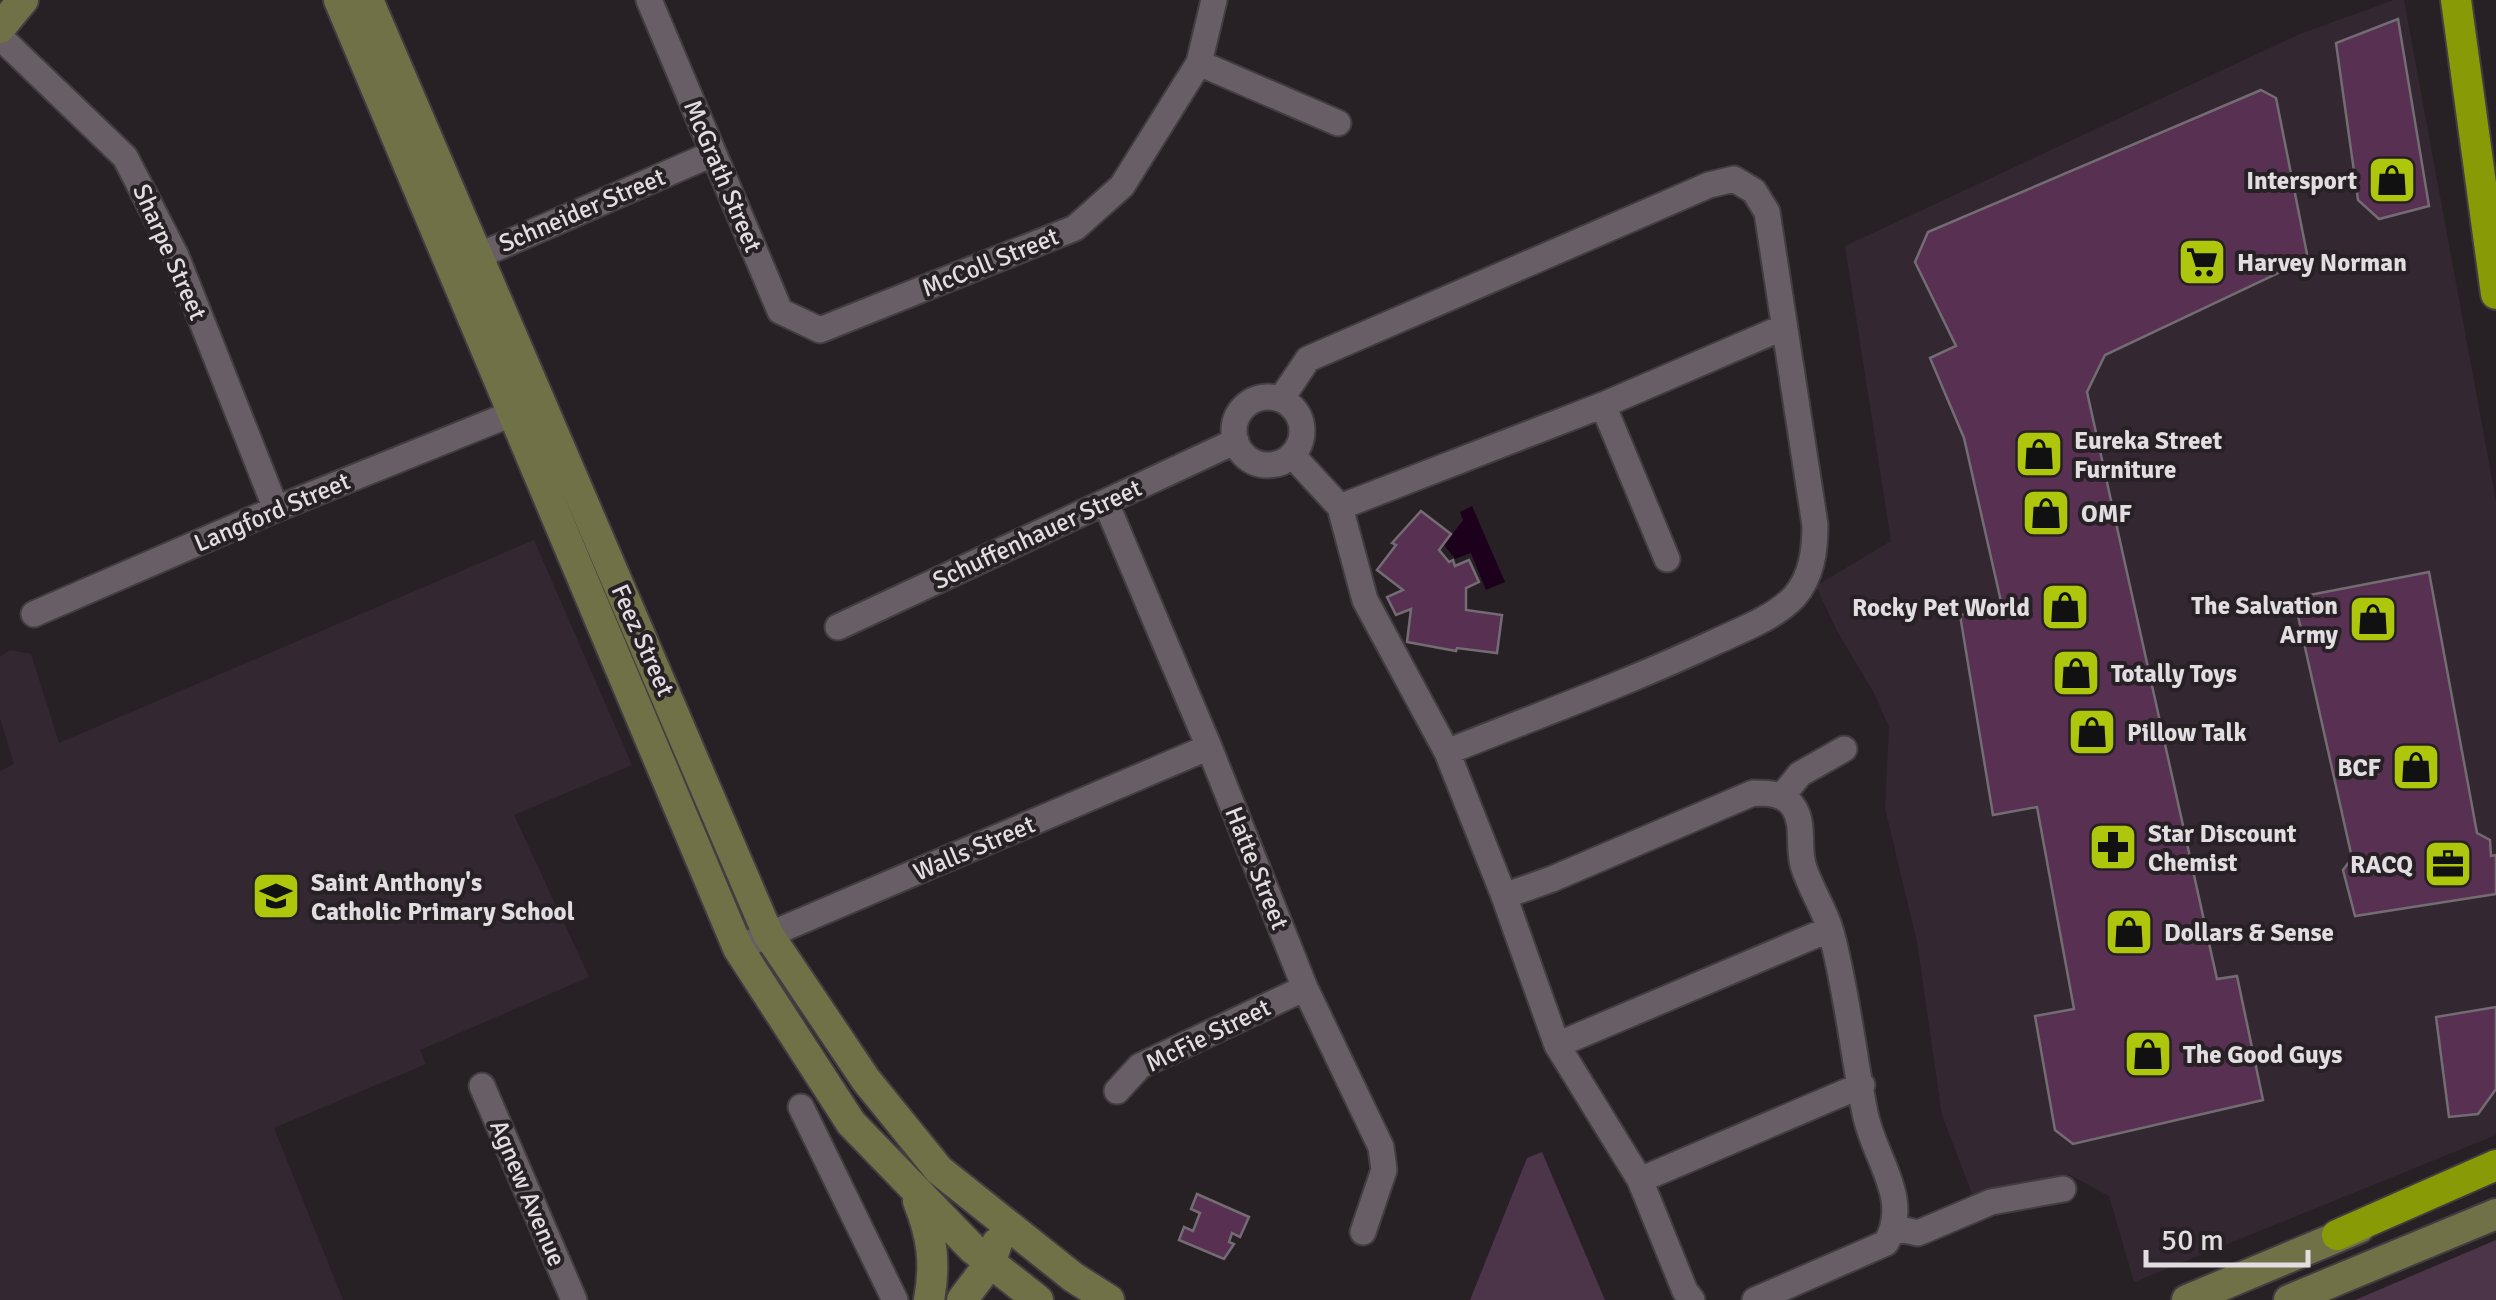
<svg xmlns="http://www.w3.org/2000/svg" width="2496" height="1300" font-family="Signika,sans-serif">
<rect width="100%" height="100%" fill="#272126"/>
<path fill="#332831" d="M 2394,0 L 2404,0 L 2496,501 L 2496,1135 L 2134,1282 L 2109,1196 L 2070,1175 L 1972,1194 L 1942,1115 L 1917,942 L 1885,808 L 1889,727 L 1874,693 L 1837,631 L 1816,586 L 1891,541 L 1845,246 L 2300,34 Z
M 534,540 L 632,765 L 514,815 L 589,977 L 420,1050 L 426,1064 L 274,1128 L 343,1300 L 0,1300 L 0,771 L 14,764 L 0,718 L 0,657 L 10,650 L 31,654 L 59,743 Z"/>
<path fill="#4d3549" d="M 1542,1152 L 1605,1300 L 1470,1300 L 1527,1158 Z
M 2496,1240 L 2496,1300 L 2355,1300 Z"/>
<path fill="#1d001b" d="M 1472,506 L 1505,582 L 1486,590 L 1471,553 L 1455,559 L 1444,545 L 1463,520 L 1460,512 Z"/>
<path fill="#573052" stroke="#736c72" stroke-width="2.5" d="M 2398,19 L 2429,206 L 2379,219 L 2358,200 L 2336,43 Z
M 2261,90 L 2276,98 L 2308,259 L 2105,355 L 2087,392 L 2217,979 L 2237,976 L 2263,1100 L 2073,1144 L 2055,1130 L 2035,1016 L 2074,1009 L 2037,807 L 1993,815 L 1960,615 L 2002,606 L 1964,438 L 1930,358 L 1956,346 L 1915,262 L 1928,232 Z
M 1421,511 L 1451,534 L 1439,550 L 1449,562 L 1453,560 L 1455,566 L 1469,560 L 1479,582 L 1466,588 L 1466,610 L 1502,615 L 1497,653 L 1457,648 L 1456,651 L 1407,642 L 1411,609 L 1396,615 L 1387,597 L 1403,590 L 1377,570 L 1396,545 L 1392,543 Z
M 2429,572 L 2477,833 L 2490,840 L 2491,856 L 2496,855 L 2496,894 L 2355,916 L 2343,870 L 2352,858 L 2294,598 Z
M 2496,1007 L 2496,1089 L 2478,1114 L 2449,1117 L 2436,1017 Z
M 1197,1194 L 1249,1217 L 1240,1237 L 1232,1233 L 1229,1242 L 1234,1244 L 1224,1259 L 1179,1240 L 1184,1227 L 1193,1231 L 1200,1213 L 1191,1209 Z"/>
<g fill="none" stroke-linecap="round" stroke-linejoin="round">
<g stroke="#423d41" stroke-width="29">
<path id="street" d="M 649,0 L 780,311 L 820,330 L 1075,228 L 1122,186 L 1199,63 L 1214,0
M 0,37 L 125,157 L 176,256 L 276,509
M 1199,63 L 1338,123
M 462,263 L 712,154
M1234 431a34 34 0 1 1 68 0a34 34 0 1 1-68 0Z
M 1281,399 L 1308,359 L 1709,185 L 1734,179 L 1754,191 L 1767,212 L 1815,525 C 1815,550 1812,577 1794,597 C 1774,618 1741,630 1715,642 C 1628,683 1536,716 1447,752
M 1603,405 L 1667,559
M 1292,455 L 1340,507 L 1365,600 L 1447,752 L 1504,896 L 1557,1045 L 1640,1180 L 1685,1291 L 1692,1300
M 1106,503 L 1209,747 L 1305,988 L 1381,1147 L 1384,1170 L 1363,1232
M 1340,507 L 1603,405 L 1784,327
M 34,614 L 276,509 L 511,414
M 838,627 L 1236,441
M 1782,796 L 1800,774 L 1844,749
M 1504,896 L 1552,879 L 1753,793 C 1769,793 1785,793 1794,808 C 1805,825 1797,849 1804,868 C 1811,890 1825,910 1831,932 C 1847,991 1853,1053 1865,1113 C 1874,1159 1912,1199 1886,1243 L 1755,1300
M 738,948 L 1209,747
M 1557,1045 L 1830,929
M 482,1086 L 574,1300
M 1117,1091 L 1140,1066 L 1305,988
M 801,1107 L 895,1300
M 1640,1180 L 1862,1085
M 1895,1228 L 1918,1233 L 1991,1202 L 2063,1189"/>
</g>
<g stroke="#423d41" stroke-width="34">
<path id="secondary" d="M 339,0 L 738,948 L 851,1123 L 973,1249 L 1038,1300
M 368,0 L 768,934 L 866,1080 L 939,1170 L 1073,1277 L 1109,1300
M 0,28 L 23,0
M 918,1201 C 932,1236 936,1263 929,1300
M 962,1300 L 990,1263 L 997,1243
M 2187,1300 L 2359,1228
M 2289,1300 L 2496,1214"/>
</g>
<g stroke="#423d41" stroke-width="34">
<path id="highway" d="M 2456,0 L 2496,294
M 2337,1235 L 2496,1165"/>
</g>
<use href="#street" stroke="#675f65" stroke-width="25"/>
<use href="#secondary" stroke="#717148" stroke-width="30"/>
<use href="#highway" stroke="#889b06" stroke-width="30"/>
</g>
<defs>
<g id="shop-square" transform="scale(2.5)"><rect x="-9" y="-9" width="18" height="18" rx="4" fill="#aec60c" stroke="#272126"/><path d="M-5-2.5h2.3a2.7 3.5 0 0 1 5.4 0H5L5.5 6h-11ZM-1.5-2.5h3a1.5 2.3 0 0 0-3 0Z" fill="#111"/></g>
<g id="supermarket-square" transform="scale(2.5)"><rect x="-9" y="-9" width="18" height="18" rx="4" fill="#aec60c" stroke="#272126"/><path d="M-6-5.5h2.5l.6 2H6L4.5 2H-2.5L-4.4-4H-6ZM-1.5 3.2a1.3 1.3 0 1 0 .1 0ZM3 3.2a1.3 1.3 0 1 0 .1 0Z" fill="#111"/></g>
<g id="pharmacy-square" transform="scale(2.5)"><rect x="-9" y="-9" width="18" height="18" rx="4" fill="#aec60c" stroke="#272126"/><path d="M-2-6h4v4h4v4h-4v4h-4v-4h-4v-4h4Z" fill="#111"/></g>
<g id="office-square" transform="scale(2.5)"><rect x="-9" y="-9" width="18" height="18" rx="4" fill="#aec60c" stroke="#272126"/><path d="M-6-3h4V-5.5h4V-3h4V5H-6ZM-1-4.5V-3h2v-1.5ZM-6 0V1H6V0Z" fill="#111"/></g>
<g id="school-square" transform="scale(2.5)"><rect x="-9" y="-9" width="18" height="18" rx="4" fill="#aec60c" stroke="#272126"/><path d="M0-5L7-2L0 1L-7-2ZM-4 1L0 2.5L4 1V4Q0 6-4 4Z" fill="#111"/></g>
</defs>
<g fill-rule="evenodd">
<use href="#shop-square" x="2392" y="180"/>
<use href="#supermarket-square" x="2202" y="262"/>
<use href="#shop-square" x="2039" y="454"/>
<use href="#shop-square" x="2046" y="513"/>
<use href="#shop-square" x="2065" y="607"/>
<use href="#shop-square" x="2373" y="619"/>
<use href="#shop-square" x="2076" y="673"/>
<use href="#shop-square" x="2092" y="732"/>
<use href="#shop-square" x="2416" y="767"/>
<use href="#pharmacy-square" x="2113" y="847"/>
<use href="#office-square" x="2448" y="864"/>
<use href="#school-square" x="276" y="896"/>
<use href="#shop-square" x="2129" y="932"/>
<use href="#shop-square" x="2148" y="1054"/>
</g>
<g text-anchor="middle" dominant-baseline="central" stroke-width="8" stroke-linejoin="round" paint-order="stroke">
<g font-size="25" fill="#e1dde0" stroke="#272126">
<text transform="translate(723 176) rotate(67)">McGrath Street</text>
<text transform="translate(582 210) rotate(-23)">Schneider Street</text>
<text transform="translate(170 252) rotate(66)">Sharpe Street</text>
<text transform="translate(990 262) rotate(-22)">McColl Street</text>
<text transform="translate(272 512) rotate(-23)">Langford Street</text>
<text transform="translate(1037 534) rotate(-25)">Schuffenhauer Street</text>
<text transform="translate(643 640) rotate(66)">Feez Street</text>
<text transform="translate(974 848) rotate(-23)">Walls Street</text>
<text transform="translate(1257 868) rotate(68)">Hatte Street</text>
<text transform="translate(1208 1035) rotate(-26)">McFie Street</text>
<text transform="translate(528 1193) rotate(67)">Agnew Avenue</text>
</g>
<g font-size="25" font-weight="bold" fill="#e1dde0" stroke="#272126" text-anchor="start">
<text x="2357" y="180" text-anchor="end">Intersport</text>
<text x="2237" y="262">Harvey Norman</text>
<text x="2074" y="440">Eureka Street<tspan x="2074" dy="29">Furniture</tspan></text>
<text x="2081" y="513">OMF</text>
<text x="2338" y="605" text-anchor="end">The Salvation<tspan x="2338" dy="29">Army</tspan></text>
<text x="2030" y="607" text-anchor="end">Rocky Pet World</text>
<text x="2111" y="673">Totally Toys</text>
<text x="2127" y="732">Pillow Talk</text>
<text x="2381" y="767" text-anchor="end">BCF</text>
<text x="2148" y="833">Star Discount<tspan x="2148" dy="29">Chemist</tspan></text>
<text x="2413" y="864" text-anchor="end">RACQ</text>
<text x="311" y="882">Saint Anthony's<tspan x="311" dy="29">Catholic Primary School</tspan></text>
<text x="2164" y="932">Dollars &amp; Sense</text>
<text x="2183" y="1054">The Good Guys</text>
</g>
</g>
<path d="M2146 1250v15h162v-15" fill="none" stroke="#e1dde0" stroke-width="5"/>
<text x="2161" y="1250" font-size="30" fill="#e1dde0" stroke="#272126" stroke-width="8" paint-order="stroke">50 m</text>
</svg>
